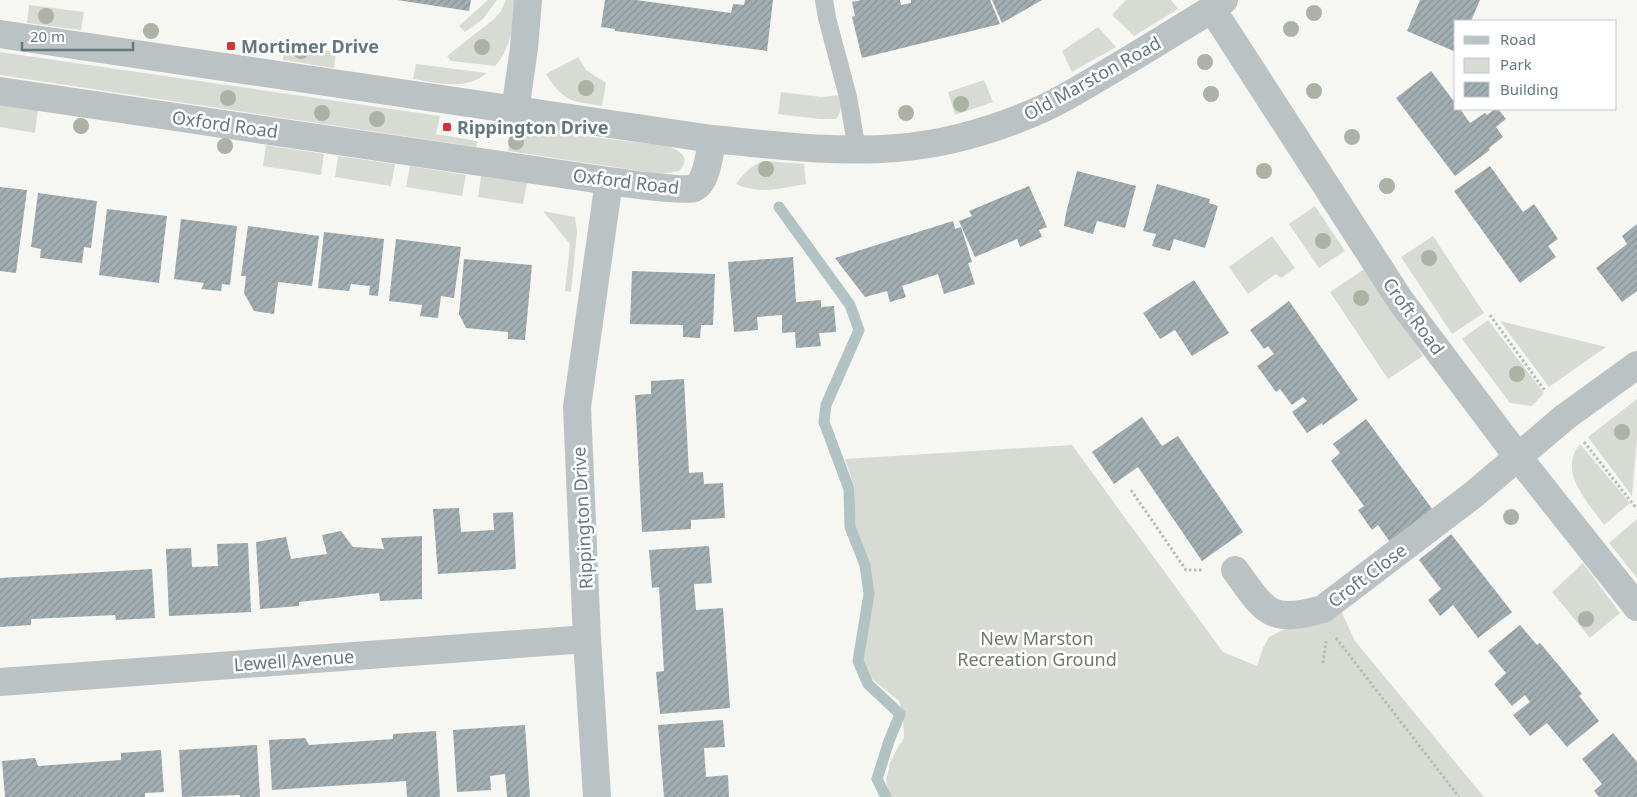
<svg xmlns="http://www.w3.org/2000/svg" width="1637" height="797" font-family="'Noto Sans',sans-serif">
<defs>
<pattern id="building-hatch" width="6" height="6" patternUnits="userSpaceOnUse" patternTransform="scale(1.25)"><rect width="6" height="6" fill="#a2aeb1"/><path d="M-1 1l2-2M0 6l6-6M5 7l2-2" fill="none" stroke="#889295"/></pattern>
</defs>
<rect width="100%" height="100%" fill="#f6f6f3"/>
<path fill="#d8dbd3" d="M 488,0 L 497,0 L 483,19 L 465,32 L 459,26 Z
M 506,0 L 514,0 C 514,23 511,49 495,66 L 451,61 L 447,56 L 494,19 L 501,11 Z
M 1126,0 L 1171,0 L 1178,9 L 1134,36 L 1112,15 Z
M 29,5 L 84,12 L 81,30 L 27,23 Z
M 1098,27 L 1116,47 L 1072,72 L 1062,51 Z
M 285,43 L 336,52 L 334,68 L 283,60 Z
M 0,52 L 440,116 L 436,134 L 478,141 L 476,147 L 0,75 Z
M 578,57 L 586,70 L 606,83 L 602,106 C 570,101 564,102 546,74 Z
M 416,64 L 487,73 C 465,91 439,83 413,79 Z
M 984,80 L 993,102 L 955,115 L 948,92 Z
M 781,92 L 821,97 L 840,95 C 841,104 842,112 836,119 L 819,119 L 778,114 Z
M 0,104 L 38,110 L 35,133 L 0,127 Z
M 512,127 L 667,146 C 682,151 691,158 679,171 L 661,174 L 508,151 Z
M 266,145 L 324,154 L 321,175 L 263,166 Z
M 338,156 L 395,164 L 391,186 L 335,177 Z
M 763,161 L 804,164 L 806,184 C 780,188 761,195 736,184 C 744,173 751,166 763,161 Z
M 410,166 L 466,175 L 462,196 L 406,187 Z
M 481,176 L 527,183 L 523,204 L 478,197 Z
M 1315,206 L 1345,251 L 1319,268 L 1289,224 Z
M 543,211 L 575,217 L 577,232 L 571,292 L 565,291 L 570,244 Z
M 1272,236 L 1295,268 L 1281,278 L 1276,274 L 1248,294 L 1229,267 Z
M 1433,236 L 1484,313 L 1452,334 L 1401,257 Z
M 1366,268 L 1423,356 L 1388,379 L 1330,292 Z
M 1488,320 L 1544,393 L 1532,406 L 1510,403 L 1462,339 Z
M 1500,321 L 1606,347 L 1549,387 Z
M 1637,399 L 1637,439 L 1632,496 L 1588,437 Z
M 1580,444 L 1630,503 L 1604,525 C 1588,502 1557,472 1580,444 Z
M 1072,445 L 1223,652 L 1257,666 L 1263,648 L 1269,637 L 1287,628 L 1319,624 L 1340,609 L 1355,641 L 1484,797 L 890,797 L 886,781 L 890,763 L 897,749 L 904,738 L 903,714 L 899,701 L 871,678 L 863,664 L 872,605 L 871,577 L 869,565 L 860,547 L 854,531 L 855,489 L 845,459 Z
M 1637,519 L 1637,578 L 1609,543 Z
M 1583,563 L 1620,613 L 1590,638 L 1552,592 Z"/>
<g fill="none" stroke-linecap="round" stroke-linejoin="round">
<path stroke="#b2c3c3" stroke-width="11" d="M 779,207 L 850,305 L 859,330 L 826,405 L 824,422 L 849,489 L 850,527 L 865,565 L 869,594 L 858,661 L 868,684 L 900,714 L 889,741 L 877,779 L 886,797"/>
</g>
<path fill="url(#building-hatch)" d="M 397,0 L 471,0 L 469,11 Z
M 605,0 L 636,0 L 731,13 L 733,4 L 744,5 L 745,0 L 773,0 L 767,51 L 615,31 L 615,29 L 601,27 Z
M 861,0 L 900,0 L 901,5 L 911,3 L 911,0 L 990,0 L 1000,24 L 862,58 L 852,17 L 855,16 L 852,2 Z
M 992,0 L 1042,0 L 1002,23 Z
M 1420,0 L 1480,0 L 1471,21 L 1456,21 L 1456,52 L 1407,31 Z
M 1431,71 L 1456,104 L 1456,109 L 1460,109 L 1470,123 L 1485,113 L 1487,115 L 1495,109 L 1498,109 L 1506,119 L 1496,127 L 1503,137 L 1489,148 L 1490,150 L 1455,176 L 1396,98 Z
M 1490,166 L 1523,212 L 1534,204 L 1558,239 L 1548,246 L 1556,257 L 1520,283 L 1454,191 Z
M 1077,171 L 1136,186 L 1125,228 L 1097,221 L 1093,234 L 1064,226 L 1066,213 Z
M 1157,184 L 1210,199 L 1209,203 L 1218,206 L 1205,248 L 1174,239 L 1170,251 L 1152,246 L 1156,234 L 1143,231 Z
M 1029,186 L 1047,227 L 1039,230 L 1042,237 L 1020,247 L 1017,239 L 975,257 L 959,221 L 972,216 L 969,211 Z
M 0,187 L 27,190 L 16,273 L 0,271 Z
M 38,193 L 97,201 L 91,248 L 84,247 L 82,263 L 40,258 L 41,249 L 31,247 Z
M 107,209 L 167,216 L 159,283 L 99,275 Z
M 181,219 L 237,226 L 230,285 L 222,284 L 221,291 L 201,289 L 204,283 L 174,279 Z
M 953,221 L 955,229 L 961,227 L 972,262 L 968,263 L 975,284 L 944,294 L 938,274 L 902,286 L 906,297 L 890,302 L 887,291 L 865,297 L 835,258 Z
M 1637,224 L 1637,291 L 1622,302 L 1596,268 L 1627,244 L 1622,236 Z
M 248,226 L 319,236 L 312,286 L 278,282 L 274,314 L 254,311 L 244,293 L 246,276 L 241,276 Z
M 324,232 L 384,239 L 378,296 L 369,295 L 370,286 L 351,284 L 349,291 L 318,288 Z
M 396,239 L 461,247 L 454,298 L 441,296 L 438,318 L 420,316 L 422,305 L 389,301 Z
M 793,257 L 796,302 L 821,300 L 821,307 L 834,306 L 836,332 L 819,333 L 821,346 L 796,348 L 795,332 L 782,333 L 782,315 L 757,317 L 758,330 L 734,332 L 728,262 Z
M 464,259 L 532,265 L 525,340 L 508,339 L 508,332 L 466,328 L 459,314 Z
M 632,271 L 715,274 L 713,325 L 701,325 L 700,338 L 683,337 L 683,325 L 630,324 Z
M 1194,280 L 1229,333 L 1192,356 L 1175,330 L 1160,339 L 1143,313 Z
M 1289,301 L 1358,400 L 1323,425 L 1322,423 L 1307,433 L 1292,412 L 1307,401 L 1303,397 L 1292,405 L 1280,389 L 1276,392 L 1257,366 L 1274,354 L 1268,346 L 1264,349 L 1250,330 Z
M 684,379 L 689,473 L 703,472 L 704,484 L 723,483 L 725,518 L 691,520 L 691,529 L 642,532 L 635,395 L 651,394 L 651,381 Z
M 1142,417 L 1162,446 L 1178,436 L 1243,532 L 1202,561 L 1138,467 L 1114,484 L 1092,452 Z
M 1366,419 L 1433,510 L 1390,542 L 1378,525 L 1372,530 L 1358,510 L 1364,506 L 1331,461 L 1340,453 L 1333,444 Z
M 459,508 L 461,532 L 494,530 L 493,513 L 513,512 L 516,569 L 438,574 L 433,509 Z
M 341,531 L 353,547 L 384,549 L 381,538 L 422,536 L 422,599 L 380,601 L 379,593 L 299,602 L 299,606 L 260,609 L 256,542 L 286,537 L 291,559 L 327,554 L 322,535 Z
M 1451,534 L 1512,612 L 1478,638 L 1453,605 L 1440,616 L 1428,600 L 1441,589 L 1419,560 Z
M 248,543 L 251,612 L 169,616 L 166,549 L 191,548 L 192,567 L 218,566 L 217,544 Z
M 709,546 L 712,583 L 694,584 L 696,610 L 723,608 L 730,708 L 660,714 L 656,672 L 664,671 L 659,587 L 652,588 L 649,550 Z
M 152,569 L 155,618 L 116,620 L 115,615 L 31,619 L 31,625 L 0,627 L 0,578 Z
M 1520,625 L 1537,645 L 1540,643 L 1561,668 L 1582,694 L 1579,696 L 1599,721 L 1567,747 L 1547,723 L 1530,736 L 1513,715 L 1530,702 L 1525,695 L 1512,706 L 1494,684 L 1506,673 L 1488,651 Z
M 723,720 L 725,747 L 704,748 L 706,777 L 728,775 L 729,797 L 664,797 L 658,725 Z
M 525,725 L 530,797 L 507,797 L 505,774 L 490,776 L 491,790 L 457,792 L 453,730 Z
M 436,731 L 440,797 L 407,797 L 406,781 L 272,790 L 269,740 L 305,738 L 309,745 L 393,739 L 393,734 Z
M 1613,733 L 1637,762 L 1637,797 L 1599,797 L 1594,791 L 1602,784 L 1582,759 Z
M 257,745 L 260,797 L 240,797 L 240,795 L 182,797 L 179,750 Z
M 161,750 L 164,792 L 145,793 L 145,797 L 5,797 L 2,761 L 35,758 L 38,766 L 121,760 L 121,753 Z"/>
<g fill="none" stroke-linecap="round" stroke-linejoin="round">
<path stroke="#b6bbbc" stroke-width="3" stroke-dasharray="2.5 2.5" stroke-linecap="butt" d="M 1490,315 L 1545,391
M 1584,442 L 1637,509
M 1131,490 L 1186,570 L 1203,570
M 1336,638 L 1459,797
M 1323,663 L 1326,641"/>
<path stroke="#bbc2c3" stroke-width="18" d="M 824,0 L 827,18 L 848,97 L 857,150"/>
<path stroke="#bbc2c3" stroke-width="28" d="M 1212,9 L 1400,300 L 1518,457 L 1637,607
M 0,34 L 712,139 C 774,145 835,153 897,148 C 946,144 997,129 1042,109 C 1064,99 1085,86 1105,74 C 1141,53 1176,31 1212,9 L 1224,0
M 0,91 L 609,181 C 623,183 683,192 694,188 C 707,183 710,151 712,139
M 515,111 L 524,48 L 528,0
M 1235,570 C 1266,612 1268,624 1323,609 L 1473,495 L 1565,417 L 1637,365
M 0,682 L 587,639
M 597,797 L 587,639 L 577,407 L 609,181"/>
</g>
<g fill="#acb2a5">
<circle cx="1314" cy="13" r="8"/>
<circle cx="46" cy="16" r="8"/>
<circle cx="1291" cy="29" r="8"/>
<circle cx="151" cy="31" r="8"/>
<circle cx="482" cy="47" r="8"/>
<circle cx="301" cy="51" r="8"/>
<circle cx="1205" cy="62" r="8"/>
<circle cx="586" cy="88" r="8"/>
<circle cx="1314" cy="91" r="8"/>
<circle cx="1211" cy="94" r="8"/>
<circle cx="228" cy="98" r="8"/>
<circle cx="961" cy="104" r="8"/>
<circle cx="322" cy="113" r="8"/>
<circle cx="906" cy="113" r="8"/>
<circle cx="377" cy="119" r="8"/>
<circle cx="81" cy="126" r="8"/>
<circle cx="1352" cy="137" r="8"/>
<circle cx="516" cy="142" r="8"/>
<circle cx="225" cy="146" r="8"/>
<circle cx="766" cy="169" r="8"/>
<circle cx="1264" cy="171" r="8"/>
<circle cx="1387" cy="186" r="8"/>
<circle cx="1323" cy="241" r="8"/>
<circle cx="1429" cy="258" r="8"/>
<circle cx="1361" cy="298" r="8"/>
<circle cx="1517" cy="374" r="8"/>
<circle cx="1622" cy="432" r="8"/>
<circle cx="1511" cy="517" r="8"/>
<circle cx="1586" cy="619" r="8"/>
</g>
<g fill="#d93137" stroke="#fff" stroke-width="2">
<rect x="226" y="41" width="10" height="10" rx="2.5"/>
<rect x="442" y="122" width="10" height="10" rx="2.5"/>
</g>
<g text-anchor="middle" dominant-baseline="central" stroke-width="5" stroke-linejoin="round" paint-order="stroke">
<g font-size="18" font-weight="bold" fill="#63797d" stroke="#fff" text-anchor="start">
<text x="241" y="46">Mortimer Drive</text>
<text x="457" y="127">Rippington Drive</text>
</g>
<g font-size="18" fill="#63797d" stroke="#fff">
<text transform="translate(1092 78) rotate(-29)">Old Marston Road</text>
<text transform="translate(225 124) rotate(8)">Oxford Road</text>
<text transform="translate(626 181) rotate(7)">Oxford Road</text>
<text transform="translate(1414 316) rotate(54)">Croft Road</text>
<text transform="translate(582 518) rotate(-93)">Rippington Drive</text>
<text transform="translate(1367 575) rotate(-37)">Croft Close</text>
<text transform="translate(294 660) rotate(-4)">Lewell Avenue</text>
</g>
<g font-size="18" fill="#6f7a66" stroke="#fff">
<text x="1037" y="638">New Marston<tspan x="1037" dy="21">Recreation Ground</tspan></text>
</g>
</g>
<rect x="1454" y="20" width="162" height="90" fill="#ffffff" stroke="#c1c9cb"/>
<rect x="1464" y="36" width="25" height="8" fill="#bbc2c3" stroke="#c1c9cb"/>
<text x="1500" y="45" font-size="15" fill="#63797d">Road</text>
<rect x="1464" y="58" width="25" height="15" fill="#d8dbd3" stroke="#c1c9cb"/>
<text x="1500" y="70" font-size="15" fill="#63797d">Park</text>
<rect x="1464" y="82" width="25" height="15" fill="url(#building-hatch)" stroke="#c1c9cb"/>
<text x="1500" y="95" font-size="15" fill="#63797d">Building</text>
<path d="M22 42v8h111v-8" fill="none" stroke="#63797d" stroke-width="2.5"/>
<text x="30" y="42" font-size="15" fill="#63797d" stroke="#ffffff" stroke-width="4" paint-order="stroke">20 m</text>
</svg>
